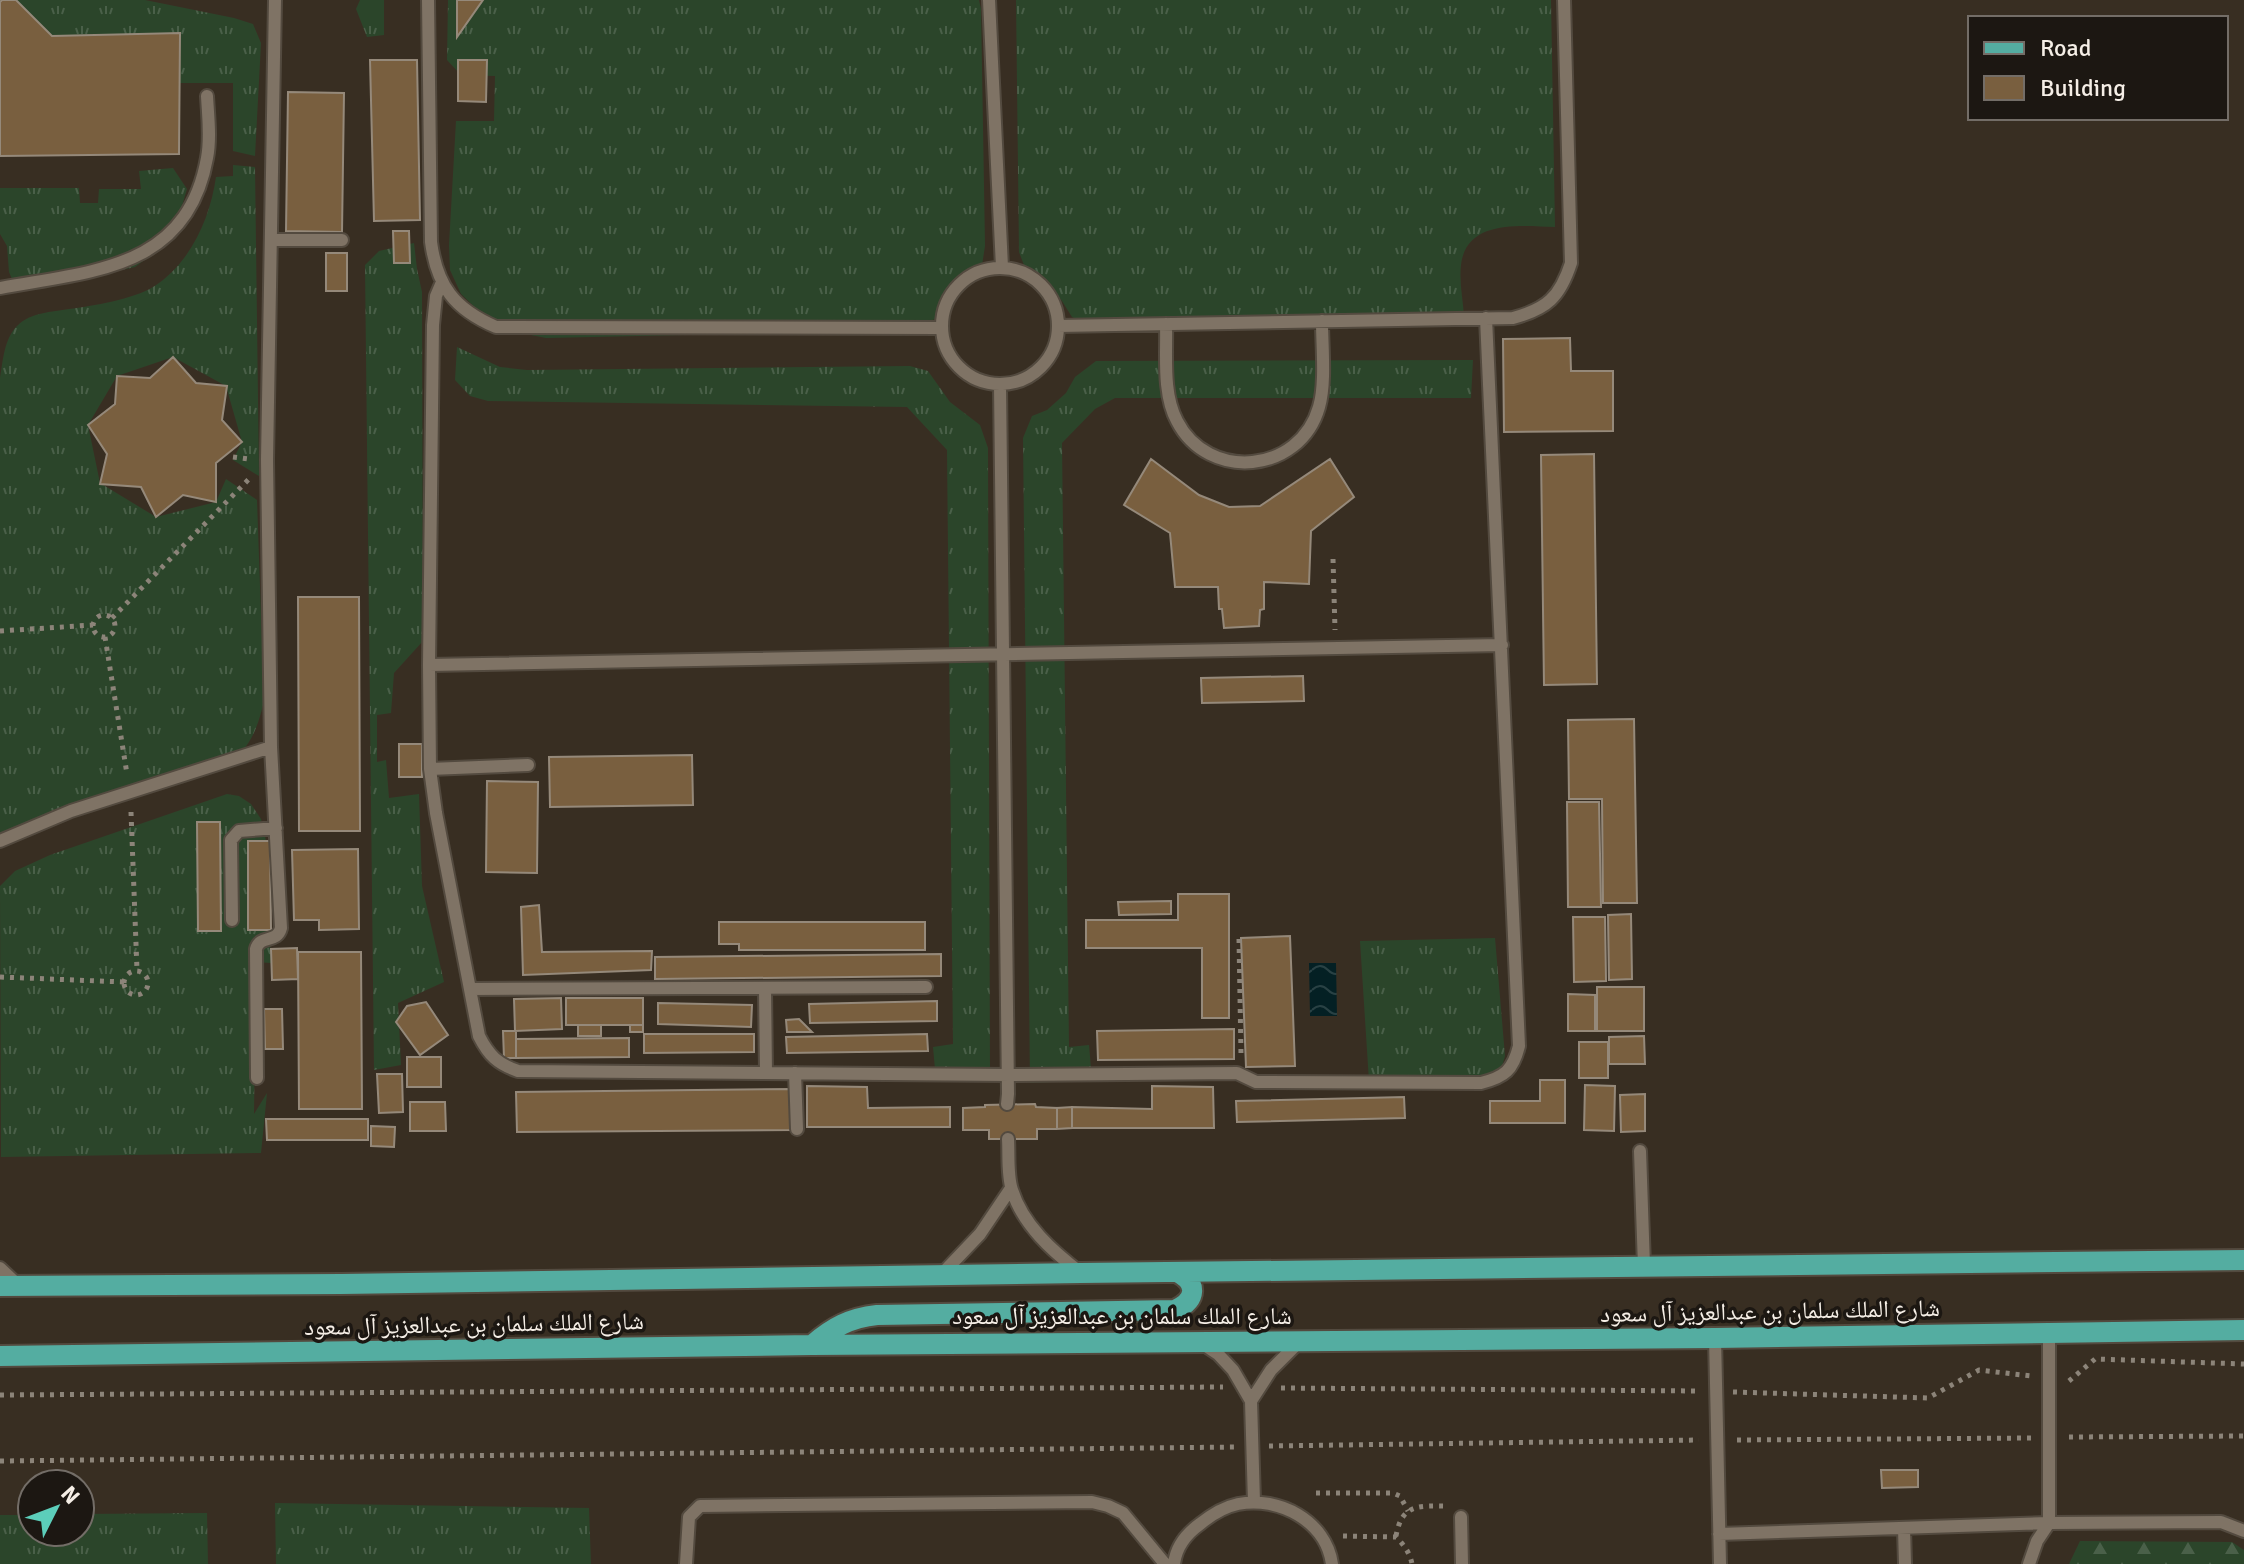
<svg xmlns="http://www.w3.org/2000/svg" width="2244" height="1564" font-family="Signika,'Noto Naskh Arabic',sans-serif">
<defs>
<pattern id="grass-tufts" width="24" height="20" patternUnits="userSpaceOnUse" patternTransform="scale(2)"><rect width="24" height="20" fill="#2b452a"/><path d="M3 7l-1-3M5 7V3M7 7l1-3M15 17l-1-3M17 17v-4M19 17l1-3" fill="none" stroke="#4a6049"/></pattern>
<pattern id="forest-firs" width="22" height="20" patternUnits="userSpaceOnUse" patternTransform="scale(2)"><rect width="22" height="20" fill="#2b452a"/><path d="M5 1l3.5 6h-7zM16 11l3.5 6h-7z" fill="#4a6049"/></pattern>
<pattern id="water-waves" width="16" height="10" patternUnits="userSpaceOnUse" patternTransform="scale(2)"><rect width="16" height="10" fill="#042024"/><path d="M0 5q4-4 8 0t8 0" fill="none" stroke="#294144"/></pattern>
</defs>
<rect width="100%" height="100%" fill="#382e22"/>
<path fill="url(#grass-tufts)" d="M 0,0 L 145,0 L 234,18 L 253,24 L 261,43 L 255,156 L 233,151 L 233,83 L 176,83 L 0,25 Z
M 360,0 L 384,0 L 384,35 L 367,37 L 356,9 Z
M 448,0 L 979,0 L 981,9 L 985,246 L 980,278 C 955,283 946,294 937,318 L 910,330 L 546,338 L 511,331 L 486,318 L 461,294 L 450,270 L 449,245 L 456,121 L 494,121 L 495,76 L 461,75 L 447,60 Z
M 1016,0 L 1551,0 L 1555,227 C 1521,226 1466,219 1461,265 C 1459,282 1463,300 1464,316 L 1091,326 L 1072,317 L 1062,301 L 1048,285 L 1027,273 L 1019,252 Z
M 233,165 L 255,167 L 259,476 L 233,460 L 242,442 L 226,386 L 173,357 L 117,376 L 88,425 L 100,483 L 156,517 L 216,502 L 226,479 L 257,500 L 264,701 C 257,731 250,747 226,767 L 67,818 L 0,843 L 0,378 C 3,361 4,339 17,326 C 31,312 52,312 69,309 C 92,306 134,299 153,287 C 190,264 210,219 216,177 L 233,176 Z
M 173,168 L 187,189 L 179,216 L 161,248 L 135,267 L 33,290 L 15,286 L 9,272 L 7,246 L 0,234 L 0,188 L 79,188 L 80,203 L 98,203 L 99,189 L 141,189 L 139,171 Z
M 414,243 L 417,269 L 422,292 L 423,641 L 394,673 L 391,713 L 377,715 L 377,762 L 386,760 L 389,798 L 419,794 L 422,886 L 444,982 L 398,1003 L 401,1065 L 374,1070 L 365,265 L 379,251 Z
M 457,347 L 500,367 L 527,370 L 910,366 L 928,371 L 950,402 L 980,425 L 988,448 L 990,1081 L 936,1080 L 933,1047 L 953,1044 L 947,450 L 907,407 L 488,401 L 470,396 L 455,380 Z
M 1473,360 L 1471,398 L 1115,398 L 1095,409 L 1062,443 L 1069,1047 L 1089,1045 L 1092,1080 L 1030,1083 L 1023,438 L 1032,416 L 1047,410 L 1066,393 L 1075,377 L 1096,361 Z
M 227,794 L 239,796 L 251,804 L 261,819 L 266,841 L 271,963 L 256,962 L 254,1114 L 267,1093 L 261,1153 L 1,1157 L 0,886 L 15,871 L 50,855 Z
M 1495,938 L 1505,1056 L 1501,1070 L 1479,1087 L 1369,1081 L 1360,941 Z
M 275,1503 L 589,1508 L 591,1564 L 276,1564 Z
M 207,1513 L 208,1564 L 0,1564 L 0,1515 L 32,1515 L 32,1532 L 80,1532 L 80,1514 Z"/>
<path fill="url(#forest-firs)" d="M 2080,1541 L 2232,1542 L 2244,1550 L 2244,1564 L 2069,1564 Z"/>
<path fill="url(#water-waves)" d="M 1309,963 L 1336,963 L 1337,1016 L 1310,1016 Z"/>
<path fill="#795f3f" stroke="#95897a" stroke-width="2" d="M 2,0 L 16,0 L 52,36 L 180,33 L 179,154 L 0,156 L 0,2 Z
M 457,0 L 483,0 L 457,37 Z
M 370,60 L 417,60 L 420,220 L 374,221 Z
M 458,60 L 487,60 L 486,102 L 458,101 Z
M 288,92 L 344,93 L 342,232 L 286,231 Z
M 393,231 L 409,231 L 410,263 L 394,263 Z
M 326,253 L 347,253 L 347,291 L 326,291 Z
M 1570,338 L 1571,371 L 1613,371 L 1613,431 L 1504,432 L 1503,339 Z
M 173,357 L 196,383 L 227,386 L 222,420 L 242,442 L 216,463 L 216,502 L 183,495 L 156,517 L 141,487 L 100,484 L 107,454 L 88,425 L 115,404 L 117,376 L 150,378 Z
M 1594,454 L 1597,684 L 1544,685 L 1541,455 Z
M 1151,459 L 1199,495 L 1229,507 L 1260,506 L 1330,459 L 1354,497 L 1311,531 L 1309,584 L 1264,582 L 1264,609 L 1260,610 L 1259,626 L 1224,628 L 1222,609 L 1219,609 L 1218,587 L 1175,587 L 1170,533 L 1124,505 Z
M 298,597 L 359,597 L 360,831 L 299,831 Z
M 1303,676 L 1304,701 L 1202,703 L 1201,678 Z
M 1634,719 L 1637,903 L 1603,903 L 1602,799 L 1569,799 L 1568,720 Z
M 399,744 L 422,744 L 422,777 L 399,777 Z
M 692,755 L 693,805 L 550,807 L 549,757 Z
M 487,781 L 538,782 L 537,873 L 486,872 Z
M 1567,802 L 1599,802 L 1601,907 L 1568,907 Z
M 197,822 L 220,822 L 221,931 L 198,931 Z
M 248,841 L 270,841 L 271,930 L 248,930 Z
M 358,849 L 359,929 L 319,930 L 319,920 L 294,920 L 292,850 Z
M 1178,894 L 1229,894 L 1229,1018 L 1202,1018 L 1202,948 L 1086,948 L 1086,920 L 1178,920 Z
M 1171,901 L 1171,914 L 1119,915 L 1118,902 Z
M 539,905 L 542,952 L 652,951 L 651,970 L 523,975 L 521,907 Z
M 1631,914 L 1632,979 L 1609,980 L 1608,915 Z
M 1573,917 L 1605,917 L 1606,981 L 1574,982 Z
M 719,922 L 925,922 L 925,950 L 739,950 L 739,944 L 719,944 Z
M 1290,936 L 1295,1066 L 1246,1067 L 1241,938 Z
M 297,948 L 298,979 L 272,980 L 271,949 Z
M 298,952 L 361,952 L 362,1109 L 299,1109 Z
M 941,954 L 941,976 L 655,979 L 655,957 Z
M 1597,987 L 1644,987 L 1644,1031 L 1597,1031 Z
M 1568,994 L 1595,995 L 1595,1031 L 1568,1031 Z
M 561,998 L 562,1029 L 515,1031 L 514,999 Z
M 566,998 L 643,998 L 643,1025 L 566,1025 Z
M 937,1001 L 937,1021 L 810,1023 L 809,1004 Z
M 426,1002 L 448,1035 L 420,1055 L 396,1022 L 407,1006 Z
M 658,1003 L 752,1005 L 751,1027 L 658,1024 Z
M 264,1009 L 282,1009 L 283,1049 L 265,1049 Z
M 799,1019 L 812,1032 L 787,1032 L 786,1020 Z
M 578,1025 L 601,1025 L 601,1036 L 578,1036 Z
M 630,1025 L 643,1025 L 643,1032 L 630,1032 Z
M 1234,1029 L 1234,1059 L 1098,1060 L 1097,1031 Z
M 503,1031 L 516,1031 L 516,1058 L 504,1058 Z
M 644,1034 L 754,1034 L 754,1052 L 644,1053 Z
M 927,1034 L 928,1051 L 787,1053 L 786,1037 Z
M 1644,1036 L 1645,1064 L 1609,1064 L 1609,1037 Z
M 629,1038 L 629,1057 L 516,1058 L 516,1039 Z
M 1579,1042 L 1608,1042 L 1608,1078 L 1579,1078 Z
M 407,1057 L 441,1057 L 441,1087 L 407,1087 Z
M 377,1074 L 402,1074 L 403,1112 L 379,1113 Z
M 1540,1080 L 1565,1080 L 1565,1123 L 1490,1123 L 1490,1101 L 1540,1101 Z
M 1585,1085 L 1615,1086 L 1614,1131 L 1584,1130 Z
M 807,1086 L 867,1087 L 868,1108 L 950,1107 L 950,1127 L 807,1127 Z
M 1152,1086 L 1213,1087 L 1214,1128 L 1072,1128 L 1072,1107 L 1152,1109 Z
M 793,1089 L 794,1130 L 517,1132 L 516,1092 Z
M 1645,1094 L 1645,1131 L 1621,1132 L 1620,1095 Z
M 1404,1097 L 1405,1118 L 1237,1122 L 1236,1101 Z
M 410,1102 L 445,1102 L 446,1131 L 410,1131 Z
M 1035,1104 L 1036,1107 L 1057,1108 L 1057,1129 L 1037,1129 L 1037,1139 L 989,1139 L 989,1130 L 963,1130 L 963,1108 L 985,1107 L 985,1105 Z
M 1072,1107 L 1072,1128 L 1057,1129 L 1057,1108 Z
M 266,1119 L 368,1119 L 368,1140 L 267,1140 Z
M 371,1126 L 395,1127 L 394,1147 L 371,1146 Z
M 1881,1470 L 1918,1470 L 1918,1487 L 1882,1488 Z"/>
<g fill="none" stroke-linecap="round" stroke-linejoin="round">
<g stroke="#534a3f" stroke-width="16">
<path id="lane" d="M 428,0 L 431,242 C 437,286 454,309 496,327 L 941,328
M 989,0 L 1002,267
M 271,240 L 342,240
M942 326a58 58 0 1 1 116 0a58 58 0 1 1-116 0Z
M 442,282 L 436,296 L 433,325 L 429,665 L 430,769 L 436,813 L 479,1036 C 489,1056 498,1064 518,1071 L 1008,1075 L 1237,1073 L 1256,1082 L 1481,1083 C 1505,1077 1513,1070 1519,1046 L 1486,318
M 0,288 C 91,271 187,270 207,158 C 211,138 208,116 207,96
M 1166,324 C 1167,354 1162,393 1177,421 C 1208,482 1300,474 1319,407 C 1326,383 1322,347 1322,321
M 1058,326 L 1513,318 C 1547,309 1560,297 1571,263 L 1564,0
M 1000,385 L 1008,1094 L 1007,1104
M 429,665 L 1502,645
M 430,769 L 528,765
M 0,841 L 71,811 L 271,747
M 232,920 L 231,840 L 239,831 L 276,828
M 765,988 L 766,1073
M 470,989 L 926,987
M 795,1073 L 797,1129
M 257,1078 L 256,949 C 260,934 277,944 281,928 L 271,747 L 267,460 L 275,0
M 1008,1139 C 1009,1155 1007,1175 1012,1190 C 1023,1225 1052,1251 1081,1273
M 1640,1151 L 1644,1266
M 0,1268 L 19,1286
M 941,1275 L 980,1234 L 1011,1188
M 1715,1338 L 1720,1564
M 1203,1344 L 1218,1354 L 1233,1370 L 1251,1401 L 1254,1502
M 1251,1401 L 1271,1370 L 1299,1342
M 1461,1517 L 1462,1564
M 1904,1528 L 1905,1564
M 1719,1534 L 2049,1523 L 2221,1522 L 2244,1531
M 686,1564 L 689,1517 L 700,1506 L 1092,1502 L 1108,1506 L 1123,1513 L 1165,1564
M 1174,1564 C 1176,1547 1186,1534 1200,1524 C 1211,1515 1224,1507 1238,1504 C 1279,1496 1326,1521 1332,1564
M 2029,1564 L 2037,1541 L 2049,1523 L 2049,1333"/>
</g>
<g stroke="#534a3f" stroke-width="24">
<path id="primary" d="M 0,1286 L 341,1284 L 1081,1273 L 2244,1260
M 812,1345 C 833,1327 850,1318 877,1315 L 1175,1310 C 1197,1300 1198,1283 1177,1272
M 0,1356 L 812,1345 L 1715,1338 L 2244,1330"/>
</g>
<path stroke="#8c8479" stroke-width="5" stroke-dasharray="4 6" stroke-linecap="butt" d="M 233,457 L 248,459
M 1333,559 L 1335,630
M93 626a11 11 0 1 1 22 0a11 11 0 1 1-22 0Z
M 112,618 L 249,479
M 0,631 L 93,625
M 105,637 L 127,774
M 131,812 L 137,970
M 1239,939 L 1241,1054
M124 983a12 12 0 1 1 24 0a12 12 0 1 1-24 0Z
M 0,977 L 124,982
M 2069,1381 L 2095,1359 L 2244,1364
M 1281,1388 L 1699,1391
M 1733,1392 L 1928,1398 L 1979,1370 L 2031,1376
M 0,1395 L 1223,1387
M 2069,1437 L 2244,1436
M 1737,1440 L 2031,1438
M 1269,1446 L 1699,1440
M 0,1461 L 1235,1447
M 1316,1493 L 1393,1493 L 1400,1496 L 1408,1511
M 1343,1536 L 1396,1537 C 1404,1545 1410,1553 1412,1564
M 1396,1536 C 1402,1503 1419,1506 1448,1506"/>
<use href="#lane" stroke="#7f7365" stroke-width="12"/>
<use href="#primary" stroke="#54ada1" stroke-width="20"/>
</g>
<g text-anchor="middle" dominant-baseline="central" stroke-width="7" stroke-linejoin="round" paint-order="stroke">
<g font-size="24" fill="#f5eee6" stroke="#1c1712">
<text transform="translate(1770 1311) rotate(-1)">شارع الملك سلمان بن عبدالعزيز آل سعود</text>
<text x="1122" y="1316">شارع الملك سلمان بن عبدالعزيز آل سعود</text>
<text transform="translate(474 1324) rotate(-1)">شارع الملك سلمان بن عبدالعزيز آل سعود</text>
</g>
</g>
<rect x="1968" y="16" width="260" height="104" fill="#1c1712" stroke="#736d67" stroke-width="2"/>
<rect x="1984" y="42" width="40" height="12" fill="#54ada1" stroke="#736d67" stroke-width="2"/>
<text x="2040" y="56" font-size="24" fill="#f5eee6">Road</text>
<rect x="1984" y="76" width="40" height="24" fill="#795f3f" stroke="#736d67" stroke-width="2"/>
<text x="2040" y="96" font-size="24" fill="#f5eee6">Building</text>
<g transform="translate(56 1508) rotate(48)"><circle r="38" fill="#1c1712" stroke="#736d67" stroke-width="2"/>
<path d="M0-6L14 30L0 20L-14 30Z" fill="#5cceba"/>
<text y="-12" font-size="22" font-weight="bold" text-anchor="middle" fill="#f5eee6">N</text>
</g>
</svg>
